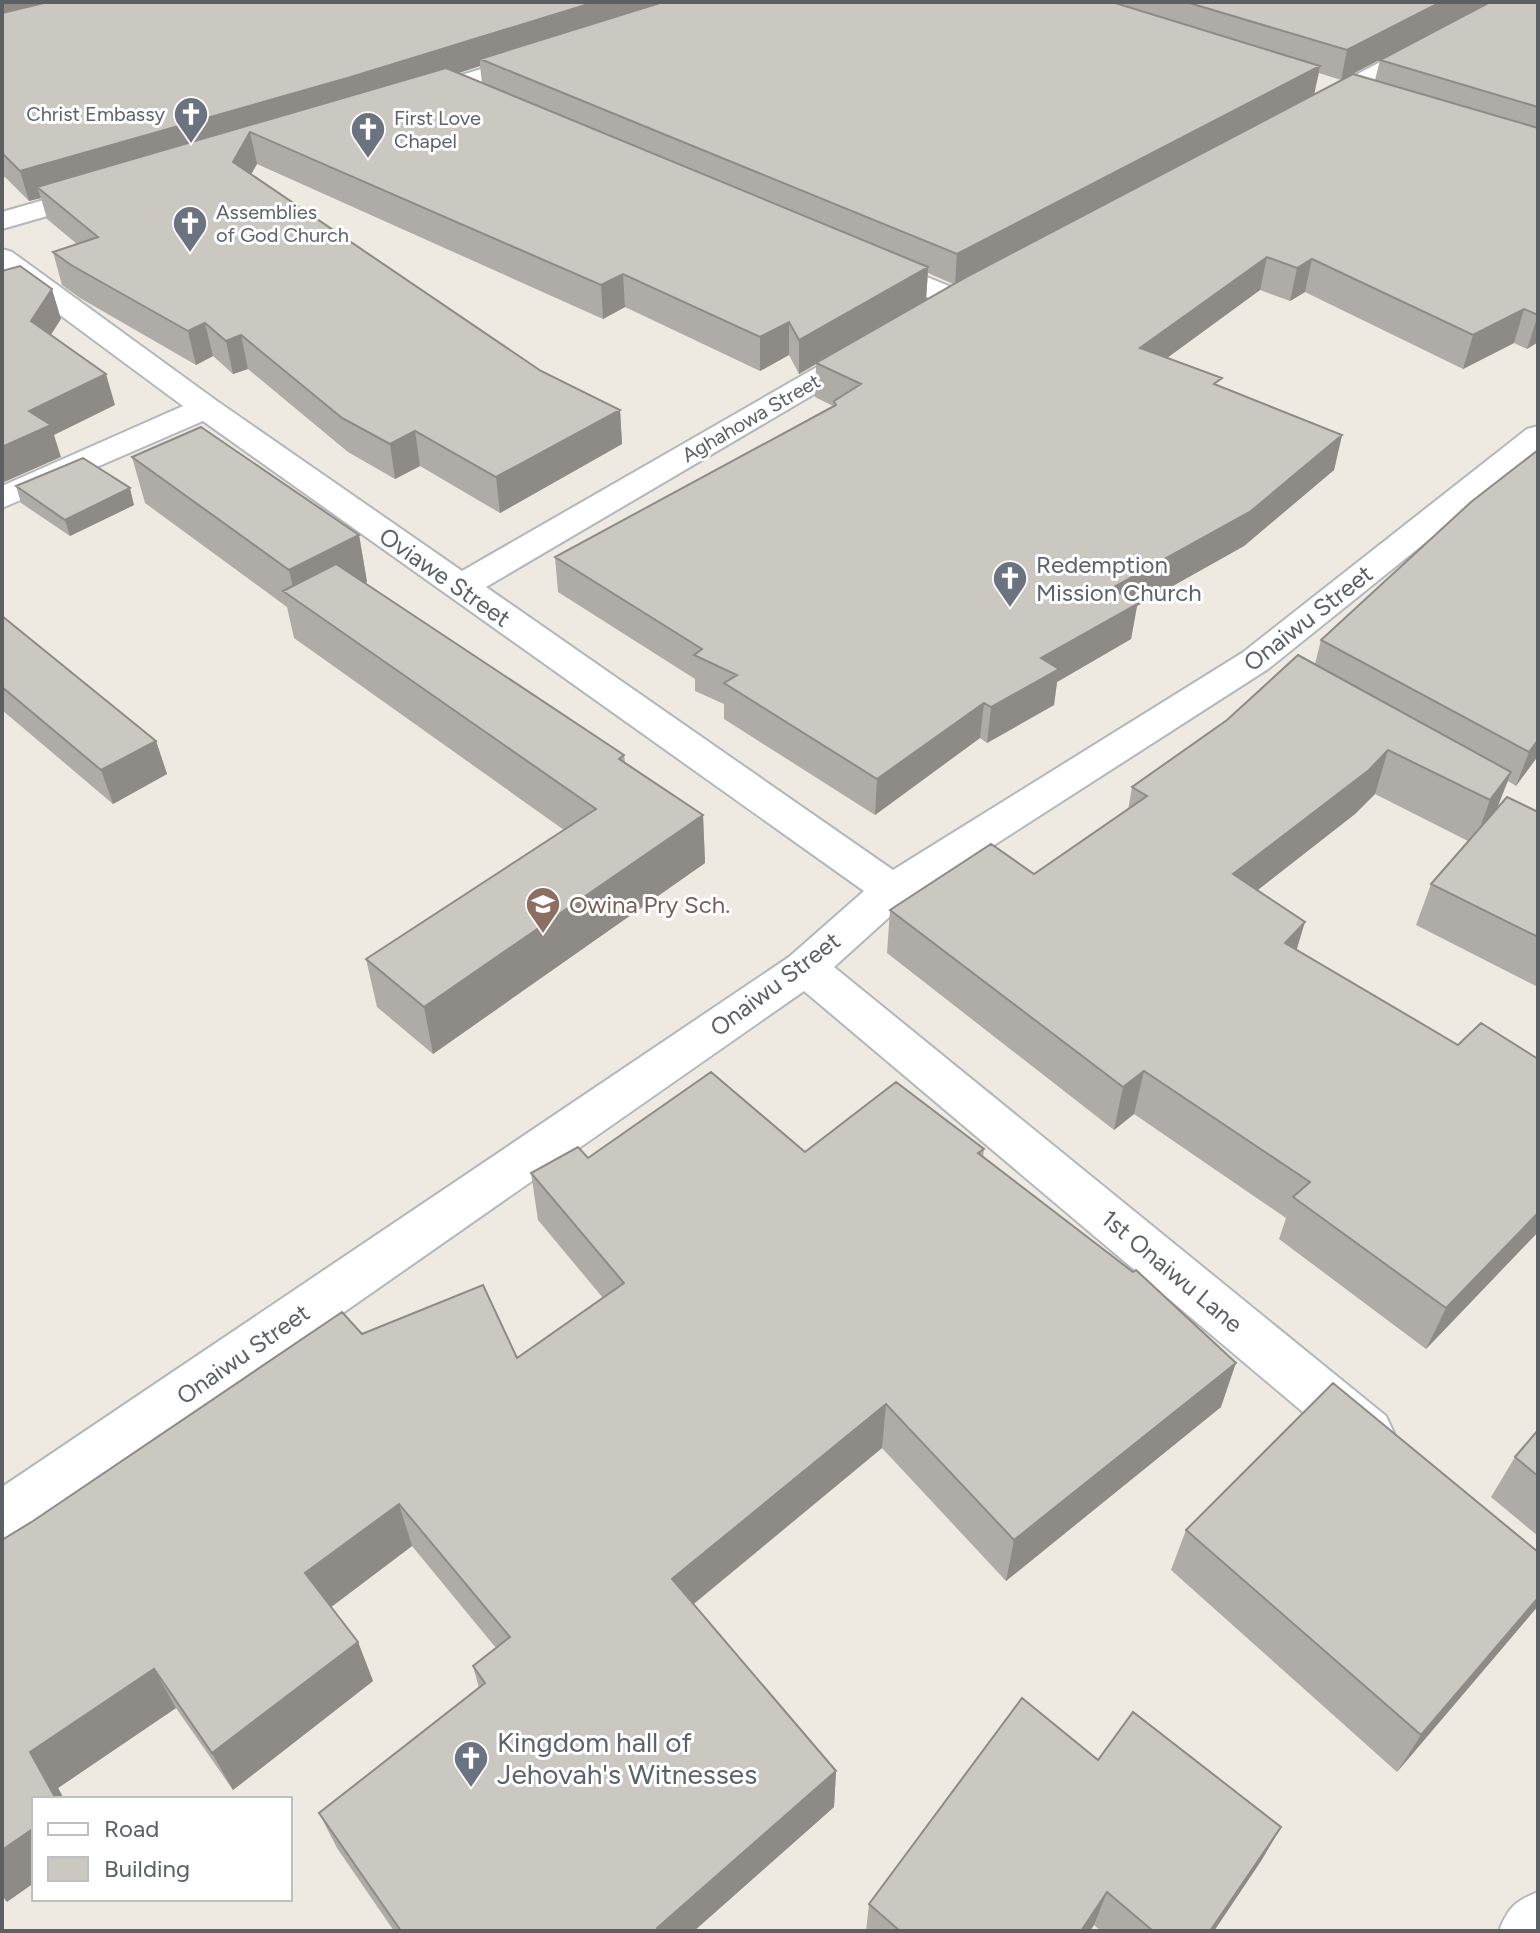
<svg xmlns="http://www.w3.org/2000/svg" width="1540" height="1933" font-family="Figtree,sans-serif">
<rect width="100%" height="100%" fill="#eeeae2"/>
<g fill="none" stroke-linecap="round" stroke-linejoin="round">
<g stroke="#b3b6ba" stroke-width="4">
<path id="minor" d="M 1495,2 L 1525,2 L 1521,7 L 1324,111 L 1306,111 L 1302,106 L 1306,101 Z
M 540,51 L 549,53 L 552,58 L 549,63 L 415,105 L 406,102 L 402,97 L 406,92 Z
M 100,184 L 110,186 L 114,192 L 110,198 L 2,229 L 2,212 Z
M 2,249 L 12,252 L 217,401 L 462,571 L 857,344 L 868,341 L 879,344 L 883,350 L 879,356 L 486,587 L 893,870 L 1242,653 L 1527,429 L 1538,426 L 1538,452 L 1268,669 L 907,901 L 834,967 L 1386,1416 L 1394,1433 L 1386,1450 L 1367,1457 L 1348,1450 L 804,991 L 22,1537 L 2,1545 L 2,1487 L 789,957 L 864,891 L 203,421 L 2,508 L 2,486 L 183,406 L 2,272 Z
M 873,255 L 966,293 L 971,299 L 966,305 L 956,308 L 946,305 L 863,270 L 859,264 L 863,258 Z
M 1538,1892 L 1538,1931 L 1499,1931 C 1508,1908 1515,1901 1538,1892 Z"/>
</g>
<use href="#minor" fill="#fff" fill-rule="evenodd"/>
</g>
<path fill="#afaba6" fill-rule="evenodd" d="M 2,2 L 1490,2 L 1341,80 L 1319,73 L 1314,94 L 1375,80 L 1380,60 L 1538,2 L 1538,342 L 1527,349 L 1514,343 L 1463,369 L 1305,292 L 1290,301 L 1260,290 L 1167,358 L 1220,387 L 1342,435 L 1334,470 L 1244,546 L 1137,606 L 1131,639 L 1057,682 L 1054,705 L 987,743 L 980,738 L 875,815 L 724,719 L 724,704 L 695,691 L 695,679 L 558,592 L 555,557 L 833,406 L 815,397 L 816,364 L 799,374 L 789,355 L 760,371 L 625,307 L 603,319 L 257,164 L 251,175 L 541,371 L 620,410 L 622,444 L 500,513 L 420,466 L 395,479 L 348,452 L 248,369 L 233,374 L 213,356 L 196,365 L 80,298 L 62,285 L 53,252 L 77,244 L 47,219 L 41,198 L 29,201 L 5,177 L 2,178 ZM 480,66 L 482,83 L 459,73 ZM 928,273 L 953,284 L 926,300 Z
M 132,457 L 359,535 L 367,582 L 365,583 L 624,755 L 625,762 L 703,815 L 705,863 L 433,1054 L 377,1007 L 366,959 L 564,830 L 294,638 L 287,607 L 145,503 Z
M 16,486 L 134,505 L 70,536 L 21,503 Z
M 2,616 L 156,741 L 167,774 L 113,804 L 2,710 Z
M 1321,640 L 1538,756 L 1516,786 L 1508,781 L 1497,808 L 1538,812 L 1538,987 L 1416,925 L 1431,884 L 1468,841 L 1375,794 L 1355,814 L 1257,890 L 1296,949 L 1458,1045 L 1538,1059 L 1538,1232 L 1426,1349 L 1279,1239 L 1286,1218 L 1134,1114 L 1114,1130 L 887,953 L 890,910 L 1034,874 L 1128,810 L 1132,787 L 1315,664 Z
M 984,1149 L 983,1157 L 1221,1407 L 1006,1581 L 882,1448 L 694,1604 L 836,1771 L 834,1807 L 694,1931 L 394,1931 L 337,1848 L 319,1813 L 479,1688 L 473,1666 L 496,1648 L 412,1546 L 331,1607 L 358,1642 L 373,1681 L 233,1790 L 176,1708 L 58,1788 L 64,1799 L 34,1799 L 7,1902 L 2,1540 L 362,1334 L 517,1358 L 603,1298 L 538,1220 L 531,1173 L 588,1158 Z
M 1538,1430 L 1538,1536 L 1491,1497 L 1515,1457 Z
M 1186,1530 L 1538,1606 L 1397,1772 L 1171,1570 Z
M 1098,1760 L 1281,1827 L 1261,1861 L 1214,1931 L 1101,1931 L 1094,1925 L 1090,1931 L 866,1931 L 869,1904 Z"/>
<path fill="#8e8b87" d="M 2,2 L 86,2 L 2,24 Z
M 595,2 L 684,2 L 480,59 L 480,66 L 355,106 L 250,132 L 257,164 L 239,194 L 37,187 L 41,198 L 29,201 L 20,171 Z
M 1441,2 L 1490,2 L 1341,80 L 1347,50 Z
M 1320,66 L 1314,95 L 955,285 L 957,254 Z
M 1267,257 L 1260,290 L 1134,382 L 1140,348 Z
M 1312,259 L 1305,292 L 1290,301 L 1297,268 Z
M 928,267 L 926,300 L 799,374 L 799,340 Z
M 623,274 L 625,307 L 603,319 L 601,285 Z
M 52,289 L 61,319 L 40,352 L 31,321 Z
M 1524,309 L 1514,343 L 1463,369 L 1473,335 Z
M 1538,315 L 1538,342 L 1527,349 Z
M 789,322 L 789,355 L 760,371 L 760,337 Z
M 205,323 L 213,356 L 196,365 L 188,331 Z
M 241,335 L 248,369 L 233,374 L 226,341 Z
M 106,374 L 115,405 L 54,435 L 61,457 L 2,483 L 2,447 L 29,411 Z
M 620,410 L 622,444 L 500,513 L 496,477 Z
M 415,431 L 420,466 L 395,479 L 390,444 Z
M 1342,435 L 1334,470 L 1244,546 L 1137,606 L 1131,639 L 1057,682 L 1054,705 L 987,743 L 991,707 L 1112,588 Z
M 130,488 L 134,505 L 70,536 L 65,520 Z
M 359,535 L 367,582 L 312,611 L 296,600 L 289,570 Z
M 984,703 L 980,738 L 875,815 L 877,779 Z
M 1538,740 L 1538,756 L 1516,786 L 1529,752 Z
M 156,741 L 167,774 L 113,804 L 101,770 Z
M 1388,750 L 1375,794 L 1355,814 L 1222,918 L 1233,874 Z
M 1511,772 L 1494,816 L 1474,844 L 1490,800 Z
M 703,815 L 705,863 L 433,1054 L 424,1007 Z
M 1305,922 L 1292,965 L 1285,943 Z
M 1144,1071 L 1134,1114 L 1114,1130 L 1123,1087 Z
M 1538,1213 L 1538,1232 L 1426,1349 L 1446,1308 Z
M 1236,1363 L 1221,1407 L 1006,1581 L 1014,1540 Z
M 886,1404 L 882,1448 L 675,1619 L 672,1579 Z
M 399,1504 L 412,1546 L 322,1614 L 305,1573 Z
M 1538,1598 L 1538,1606 L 1397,1772 L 1421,1735 Z
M 358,1642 L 373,1681 L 233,1790 L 212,1753 Z
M 154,1669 L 176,1708 L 58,1788 L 64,1799 L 56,1799 L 30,1752 Z
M 836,1771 L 834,1807 L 694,1931 L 658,1931 L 657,1928 Z
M 1281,1827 L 1261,1861 L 1214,1931 L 1210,1931 Z
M 34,1828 L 34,1883 L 7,1902 L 2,1896 L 2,1850 Z
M 1107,1892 L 1094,1925 L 1090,1931 L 1081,1931 Z"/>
<path fill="#cbc7c1" stroke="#8e8b87" stroke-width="2" d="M 48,2 L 595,2 L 351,77 L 20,171 L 2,153 L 2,13 Z
M 663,2 L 1112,2 L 1320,66 L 957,254 L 480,59 Z
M 1186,2 L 1441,2 L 1347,50 Z
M 1490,2 L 1538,2 L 1538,107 L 1380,60 Z
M 446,68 L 928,267 L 799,340 L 789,322 L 760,337 L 623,274 L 601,285 L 250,132 L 233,162 L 541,371 L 620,410 L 496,477 L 415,431 L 390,444 L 342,418 L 241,335 L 226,341 L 205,323 L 188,331 L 71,265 L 53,252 L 98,237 L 37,187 Z
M 1353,74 L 1538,128 L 1538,315 L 1524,309 L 1473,335 L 1312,259 L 1297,268 L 1267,257 L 1140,348 L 1222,378 L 1214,384 L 1342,435 L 1251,511 L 1112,588 L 1137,604 L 1041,658 L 1059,669 L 991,707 L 984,703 L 877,779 L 724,683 L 737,675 L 694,655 L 702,649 L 555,557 L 836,405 L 834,401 L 861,384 L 816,363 L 970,275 Z
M 20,266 L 52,289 L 31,321 L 106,374 L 29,411 L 51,425 L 2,447 L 2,271 Z
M 201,427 L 359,535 L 289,570 L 132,457 Z
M 1538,450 L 1538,740 L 1529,752 L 1321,640 L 1471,502 Z
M 83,458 L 130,488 L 65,520 L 16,486 Z
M 336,564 L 624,755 L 619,759 L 703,815 L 424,1007 L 366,959 L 596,809 L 283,591 Z
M 2,616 L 156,741 L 101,770 L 2,687 Z
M 1298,655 L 1511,772 L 1490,800 L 1388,750 L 1369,770 L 1233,874 L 1305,922 L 1285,943 L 1458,1045 L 1481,1023 L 1538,1059 L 1538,1213 L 1446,1308 L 1293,1197 L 1310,1182 L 1144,1071 L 1123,1087 L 890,910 L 991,844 L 1034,874 L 1147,796 L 1132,787 L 1227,720 Z
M 1507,797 L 1538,812 L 1538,937 L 1431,884 Z
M 711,1072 L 805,1152 L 896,1082 L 984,1149 L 978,1153 L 1133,1272 L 1136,1270 L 1236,1363 L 1014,1540 L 886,1404 L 672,1579 L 836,1771 L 657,1928 L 660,1931 L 401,1931 L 319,1813 L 485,1683 L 473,1666 L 510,1637 L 399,1504 L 305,1573 L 358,1642 L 212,1753 L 154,1669 L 30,1752 L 56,1799 L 34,1799 L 34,1828 L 2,1850 L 2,1540 L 33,1521 L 342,1312 L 362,1334 L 483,1285 L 517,1358 L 624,1283 L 531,1173 L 578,1147 L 588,1158 Z
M 1333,1383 L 1538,1552 L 1538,1598 L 1421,1735 L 1186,1530 Z
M 1538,1430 L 1538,1476 L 1515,1457 Z
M 1022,1698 L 1098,1760 L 1133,1712 L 1281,1827 L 1210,1931 L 1153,1931 L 1107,1892 L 1081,1931 L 900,1931 L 869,1904 Z"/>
<defs>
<g id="church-pin" transform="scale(1.8)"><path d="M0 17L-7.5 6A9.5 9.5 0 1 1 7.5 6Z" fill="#6b7280" stroke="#fff"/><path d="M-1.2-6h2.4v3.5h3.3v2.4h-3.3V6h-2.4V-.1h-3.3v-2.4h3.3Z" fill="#fff"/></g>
<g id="school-pin" transform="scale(1.8)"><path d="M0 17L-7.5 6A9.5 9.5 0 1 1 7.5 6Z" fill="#8d6e63" stroke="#fff"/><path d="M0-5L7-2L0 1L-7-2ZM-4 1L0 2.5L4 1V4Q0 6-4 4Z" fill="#fff"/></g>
</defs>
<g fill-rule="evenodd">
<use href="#church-pin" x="191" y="114"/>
<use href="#church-pin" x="368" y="129"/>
<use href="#church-pin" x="190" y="223"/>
<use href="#church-pin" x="1010" y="578"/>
<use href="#school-pin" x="543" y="904"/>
<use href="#church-pin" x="471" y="1758"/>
</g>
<g text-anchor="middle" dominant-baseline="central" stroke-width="6" stroke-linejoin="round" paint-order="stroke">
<g font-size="20" fill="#5b616d" stroke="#fff" text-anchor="start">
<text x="165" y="114" text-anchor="end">Christ Embassy</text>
<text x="394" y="118">First Love<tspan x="394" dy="23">Chapel</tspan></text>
<text x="216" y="212">Assemblies<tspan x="216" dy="23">of God Church</tspan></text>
</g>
<g font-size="20" fill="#5a6064" stroke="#fff">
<text transform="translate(751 418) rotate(-30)">Aghahowa Street</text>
</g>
<g font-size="24" fill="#5b616d" stroke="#fff" text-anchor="start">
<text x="1036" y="564">Redemption<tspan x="1036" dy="28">Mission Church</tspan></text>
</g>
<g font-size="24" fill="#5a6064" stroke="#fff">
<text transform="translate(445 577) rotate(35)">Oviawe Street</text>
<text transform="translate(1308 618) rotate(-38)">Onaiwu Street</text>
<text transform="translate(775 984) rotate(-37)">Onaiwu Street</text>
<text transform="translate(1172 1271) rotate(40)">1st Onaiwu Lane</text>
<text transform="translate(243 1354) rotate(-35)">Onaiwu Street</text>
</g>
<g font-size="24" fill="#785e54" stroke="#fff" text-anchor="start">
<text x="569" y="904">Owina Pry Sch.</text>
</g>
<g font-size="28" fill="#5b616d" stroke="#fff" text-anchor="start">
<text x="497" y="1742">Kingdom hall of<tspan x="497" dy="32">Jehovah's Witnesses</tspan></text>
</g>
</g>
<rect width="1540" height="1933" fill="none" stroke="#5a6064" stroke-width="8"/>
<rect x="32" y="1797" width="260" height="104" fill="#ffffff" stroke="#bdbfc1" stroke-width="2"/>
<rect x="48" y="1823" width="40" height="12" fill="#ffffff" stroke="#bdbfc1" stroke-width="2"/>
<text x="104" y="1837" font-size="24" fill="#5a6064">Road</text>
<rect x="48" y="1857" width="40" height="24" fill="#cbc7c1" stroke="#bdbfc1" stroke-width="2"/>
<text x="104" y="1877" font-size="24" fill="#5a6064">Building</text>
</svg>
